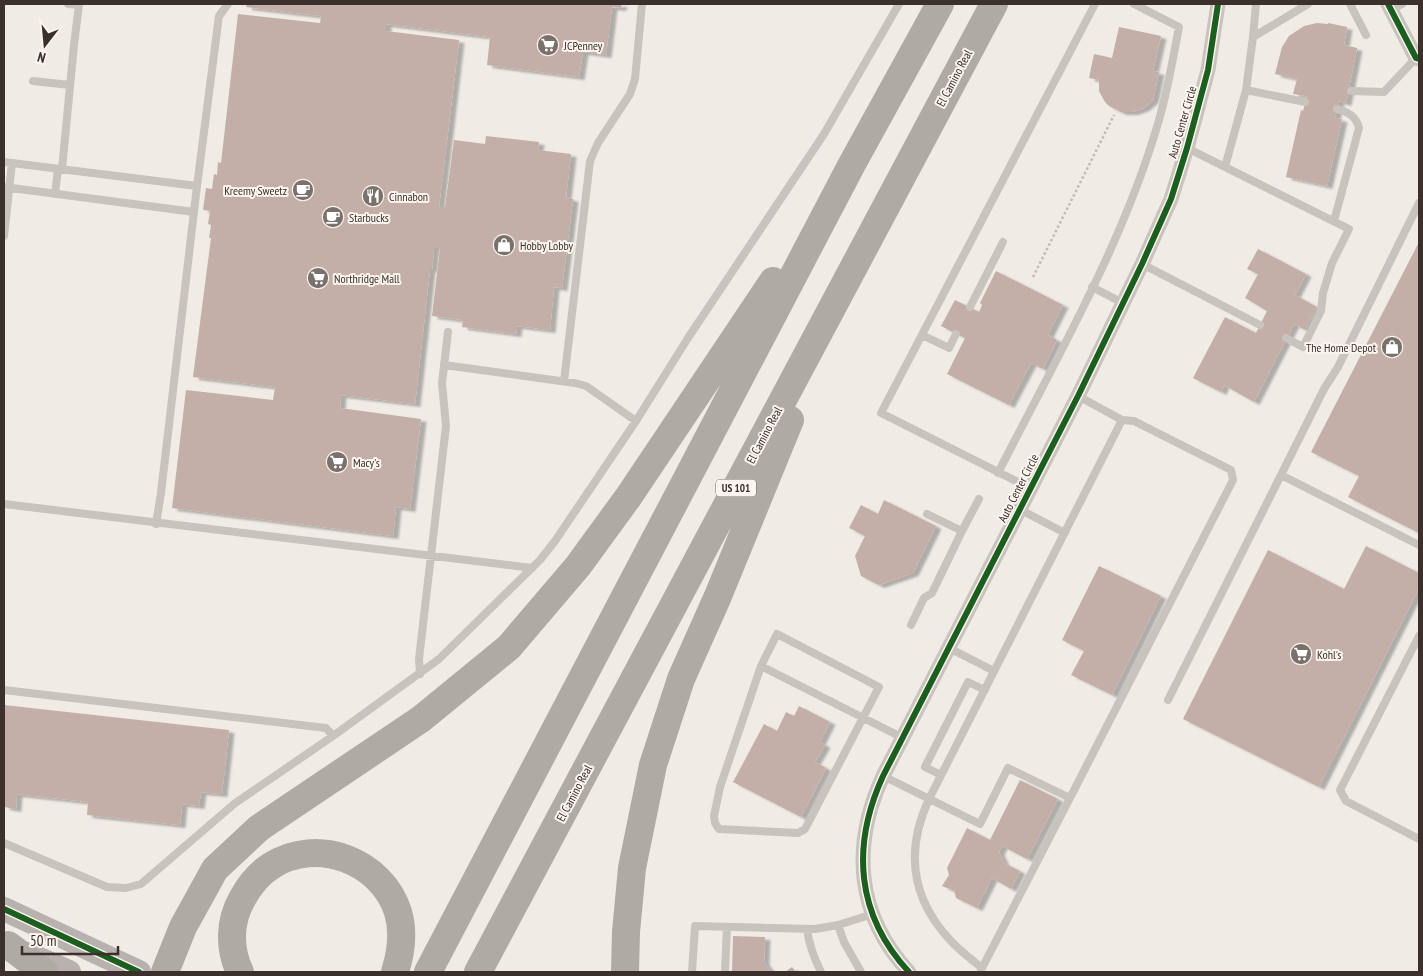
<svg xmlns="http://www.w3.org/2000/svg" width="1423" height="976" font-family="'PT Sans Narrow',sans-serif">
<defs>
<filter id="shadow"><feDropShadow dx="5.5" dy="3" stdDeviation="1" flood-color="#0004"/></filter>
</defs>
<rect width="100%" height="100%" fill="#f0ebe5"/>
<path fill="#c3afa7" filter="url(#shadow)" d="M 247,4 L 622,4 L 621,8 L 612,7 L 606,55 L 583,52 L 579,77 L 487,65 L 490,37 L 386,24 L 386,31 L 459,40 L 439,207 L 445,207 L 454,140 L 485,144 L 486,136 L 539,142 L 538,150 L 571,154 L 566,197 L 573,199 L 562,288 L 554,287 L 550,330 L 517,326 L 516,334 L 462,327 L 463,320 L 432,316 L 440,248 L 434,248 L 432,269 L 430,269 L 415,404 L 341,395 L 340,408 L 421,419 L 410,509 L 396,507 L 393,536 L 172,508 L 186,390 L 273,400 L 275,387 L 193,377 L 211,238 L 209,238 L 211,225 L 208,224 L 210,211 L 203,210 L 206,188 L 212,189 L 214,174 L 217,175 L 218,162 L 221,163 L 238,14 L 320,23 L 321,16 L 246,7 Z
M 1317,23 L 1328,24 L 1328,23 L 1347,27 L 1344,45 L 1357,48 L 1346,103 L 1339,101 L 1335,118 L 1342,119 L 1327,186 L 1286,177 L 1301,110 L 1303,111 L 1307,96 L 1293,94 L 1297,79 L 1275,74 L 1282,47 L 1289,36 L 1304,26 Z
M 1119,27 L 1161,36 L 1153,71 L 1159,72 L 1153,100 L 1144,108 L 1133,112 L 1121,112 L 1109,106 L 1105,102 L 1099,91 L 1099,80 L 1089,78 L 1094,54 L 1112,58 Z
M 1419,242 L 1419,533 L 1348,497 L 1359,476 L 1311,452 Z
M 1258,249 L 1306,274 L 1295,295 L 1317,307 L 1305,330 L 1294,324 L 1254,402 L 1224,385 L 1221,392 L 1193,378 L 1225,317 L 1256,333 L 1267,311 L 1245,298 L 1258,274 L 1247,269 Z
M 996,271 L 1063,305 L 1048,335 L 1057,340 L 1043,369 L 1031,363 L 1009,405 L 947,374 L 965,338 L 941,326 L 955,300 L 979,312 L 982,305 L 980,303 Z
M 884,500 L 936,526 L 913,573 L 879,585 L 861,576 L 855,556 L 865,536 L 849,528 L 861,505 L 878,514 Z
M 1366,546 L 1419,573 L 1419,588 L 1319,787 L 1183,719 L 1268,550 L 1344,589 Z
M 1099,566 L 1161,596 L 1112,695 L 1071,675 L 1084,651 L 1062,640 Z
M 4,705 L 229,730 L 222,794 L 201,792 L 199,806 L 182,804 L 180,825 L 87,815 L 88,802 L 17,794 L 16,809 L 4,807 Z
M 799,706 L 830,722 L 820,742 L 825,745 L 815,762 L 826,768 L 801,817 L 733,782 L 764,724 L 777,731 L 786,712 L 794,716 Z
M 1020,780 L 1058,799 L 1027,859 L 1002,846 L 999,852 L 1004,863 L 1020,871 L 1011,889 L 992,878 L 977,908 L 956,898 L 954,890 L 952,890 L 942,886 L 949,875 L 947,868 L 967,828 L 990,840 Z
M 733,936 L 765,937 L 764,962 L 771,972 L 732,972 Z
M 792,967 L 796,972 L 785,972 Z"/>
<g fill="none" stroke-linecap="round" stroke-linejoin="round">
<path stroke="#c2bbb6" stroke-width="2.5" stroke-dasharray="2.5 2.5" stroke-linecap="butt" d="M 1033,277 L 1114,115"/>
<path stroke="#c9c3be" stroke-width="8" d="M 68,4 L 79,5
M 1256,4 L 1253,37 L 1308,4
M 1350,4 L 1366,35
M 1391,10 L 1402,4
M 33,81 L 70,85
M 1246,90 L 1305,102
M 1351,91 L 1384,92 L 1416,58
M 1187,148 L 1349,229 L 1332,263 L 1323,293 L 1321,311 L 1303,347 L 1286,338
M 4,162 L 197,186
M 1225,167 L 1246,90 L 1253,37
M 62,169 L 74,45 L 79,4
M 4,187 L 194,212
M 55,194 L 58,169
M 1419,203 L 1338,367 L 1324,389 L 1281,475 L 1419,545
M 1334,221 L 1359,128 C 1356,116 1348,112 1337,109
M 4,236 L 12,163
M 1142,264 L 1260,325
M 1092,287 L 1123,303
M 970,307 L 1003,242
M 922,335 L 949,348 L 956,334
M 444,365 L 575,383 L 586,386 L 636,421
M 564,381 L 590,161 L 598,143 L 630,94 L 635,79 L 642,4
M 998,473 C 1056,359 1124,242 1159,120 C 1168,89 1173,58 1179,27 L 1134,4
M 1030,488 L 881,413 L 1095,4
M 4,504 L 532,568
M 1019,509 L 1065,533
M 927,514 L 962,531 L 979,499
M 156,524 L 161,493 L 197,186 L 219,16 L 228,4
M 911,625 L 924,598 L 932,593 L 962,531
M 777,634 L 879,687 L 805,829 L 798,833 L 719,829 L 715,823 L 714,816 L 720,787 L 761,666 Z
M 1419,636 L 1340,790 L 1346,801 L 1419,839
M 949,648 L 994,671
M 761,666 L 903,738
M 420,674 L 419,659 L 446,426 L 442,383 L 448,332
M 4,690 L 326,728 L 333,736
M 1168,700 L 1281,475
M 941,775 L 925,767 L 968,682 L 985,690
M 883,776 L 980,824 L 1008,768 L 1070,798 L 981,970
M 1070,798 L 1233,480 L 1231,470 L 1134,421 L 1122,420
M 4,843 L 107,887 L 126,888 L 141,884 L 234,804 L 333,736 L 439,659 L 540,560 L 555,541 L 636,421 L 688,338 L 824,134 L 899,4
M 838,925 L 844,942 L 861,972
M 807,929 C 809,945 814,958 821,972
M 982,968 C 971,959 959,950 950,940 C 911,898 905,851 929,799 L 1122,420 L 1078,396
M 692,972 L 695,926 L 815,929 L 838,925 L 873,914
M 725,972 L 727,927"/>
<path stroke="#c9c3be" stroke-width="15" d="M 1388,4 L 1416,58 L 1419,59
M 909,972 C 856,915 851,846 883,776 L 1078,396 L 1142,264 L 1171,199 L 1187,148 L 1208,70 L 1218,4"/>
<path stroke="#b8b1ad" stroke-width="24" d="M 4,909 L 139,972
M 28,954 L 69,972"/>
<path stroke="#afaaa4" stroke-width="28" d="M 8,945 L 44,972
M 165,972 L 183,927 L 215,869 L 259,828 L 421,719 L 509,647 L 578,566 L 629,496 L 773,281
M 240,972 C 229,949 229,922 242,899 C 249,886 258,874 271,866 C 317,836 382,861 398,912 C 404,932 401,953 395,972
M 428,972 L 852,164 L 940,4
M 478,972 L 994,4
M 625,972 L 626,932 L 632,868 L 653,765 L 681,679 L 718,596 L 790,420"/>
<g stroke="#fbf5ee" stroke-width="9">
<path id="cycleway" d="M 1388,4 L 1416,58 L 1419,59
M 4,909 L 139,972
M 909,972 C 856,915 851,846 883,776 L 1078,396 L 1142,264 L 1171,199 L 1187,148 L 1208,70 L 1218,4"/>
</g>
<use href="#cycleway" stroke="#1b5e20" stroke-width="6"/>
</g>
<defs>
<g id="supermarket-disc" transform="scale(1.125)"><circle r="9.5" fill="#7a716c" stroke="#fbf5ee"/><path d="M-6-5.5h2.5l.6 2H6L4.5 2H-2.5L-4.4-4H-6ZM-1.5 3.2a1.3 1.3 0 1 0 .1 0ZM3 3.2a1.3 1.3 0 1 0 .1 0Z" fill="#fff"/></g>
<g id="cafe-disc" transform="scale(1.125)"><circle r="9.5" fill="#7a716c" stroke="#fbf5ee"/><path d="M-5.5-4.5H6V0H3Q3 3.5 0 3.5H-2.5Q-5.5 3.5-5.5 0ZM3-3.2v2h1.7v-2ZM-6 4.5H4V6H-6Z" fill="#fff"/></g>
<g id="restaurant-disc" transform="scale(1.125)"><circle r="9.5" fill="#7a716c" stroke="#fbf5ee"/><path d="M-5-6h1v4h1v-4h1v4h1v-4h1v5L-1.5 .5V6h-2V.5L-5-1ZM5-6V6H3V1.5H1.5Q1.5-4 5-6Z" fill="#fff"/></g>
<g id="shop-disc" transform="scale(1.125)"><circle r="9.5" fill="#7a716c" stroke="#fbf5ee"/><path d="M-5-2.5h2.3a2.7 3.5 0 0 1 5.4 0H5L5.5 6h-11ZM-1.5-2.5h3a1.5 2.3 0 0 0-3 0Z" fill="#fff"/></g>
</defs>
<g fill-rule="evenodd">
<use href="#supermarket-disc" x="548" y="45"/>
<use href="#cafe-disc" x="303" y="190"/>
<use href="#restaurant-disc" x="373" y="196"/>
<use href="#cafe-disc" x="333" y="217"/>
<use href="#shop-disc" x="504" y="245"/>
<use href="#supermarket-disc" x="318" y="278"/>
<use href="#shop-disc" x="1392" y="347"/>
<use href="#supermarket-disc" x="337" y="462"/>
<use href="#supermarket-disc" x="1301" y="654"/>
</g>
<g text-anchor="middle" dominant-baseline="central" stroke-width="4" stroke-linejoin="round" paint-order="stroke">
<rect fill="#fbf5ee" stroke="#756b66" stroke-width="1" x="716" y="479.5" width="40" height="17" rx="4"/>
<g font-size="11" font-weight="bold" fill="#3b302b">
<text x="736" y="488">US 101</text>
</g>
<g font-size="12" fill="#3b302b" stroke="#fbf5ee" text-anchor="start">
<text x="564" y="45">JCPenney</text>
<text x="287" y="190" text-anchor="end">Kreemy Sweetz</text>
<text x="389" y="196">Cinnabon</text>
<text x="349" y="217">Starbucks</text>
<text x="520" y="245">Hobby Lobby</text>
<text x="334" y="278">Northridge Mall</text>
<text x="1376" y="347" text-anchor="end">The Home Depot</text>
<text x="353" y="462">Macy's</text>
<text x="1317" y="654">Kohl's</text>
</g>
<g font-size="12" fill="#3b302b" stroke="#fbf5ee">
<text transform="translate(954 78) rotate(-62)">El Camino Real</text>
<text transform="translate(1182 122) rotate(-74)">Auto Center Circle</text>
<text transform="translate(764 435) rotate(-62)">El Camino Real</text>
<text transform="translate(1018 488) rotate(-63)">Auto Center Circle</text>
<text transform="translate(574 793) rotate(-62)">El Camino Real</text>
</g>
</g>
<rect width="1423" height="976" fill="none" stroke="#3b302b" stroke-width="10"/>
<g transform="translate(45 45) rotate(196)" stroke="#fbf5ee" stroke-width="4" paint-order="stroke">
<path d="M0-4L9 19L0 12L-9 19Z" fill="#3b302b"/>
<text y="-8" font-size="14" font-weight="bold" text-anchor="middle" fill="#3b302b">N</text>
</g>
<path d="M22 946v8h96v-8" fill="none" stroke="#3b302b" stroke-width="2.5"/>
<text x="30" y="946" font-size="15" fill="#3b302b" stroke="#fbf5ee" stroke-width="4" paint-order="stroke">50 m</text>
</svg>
